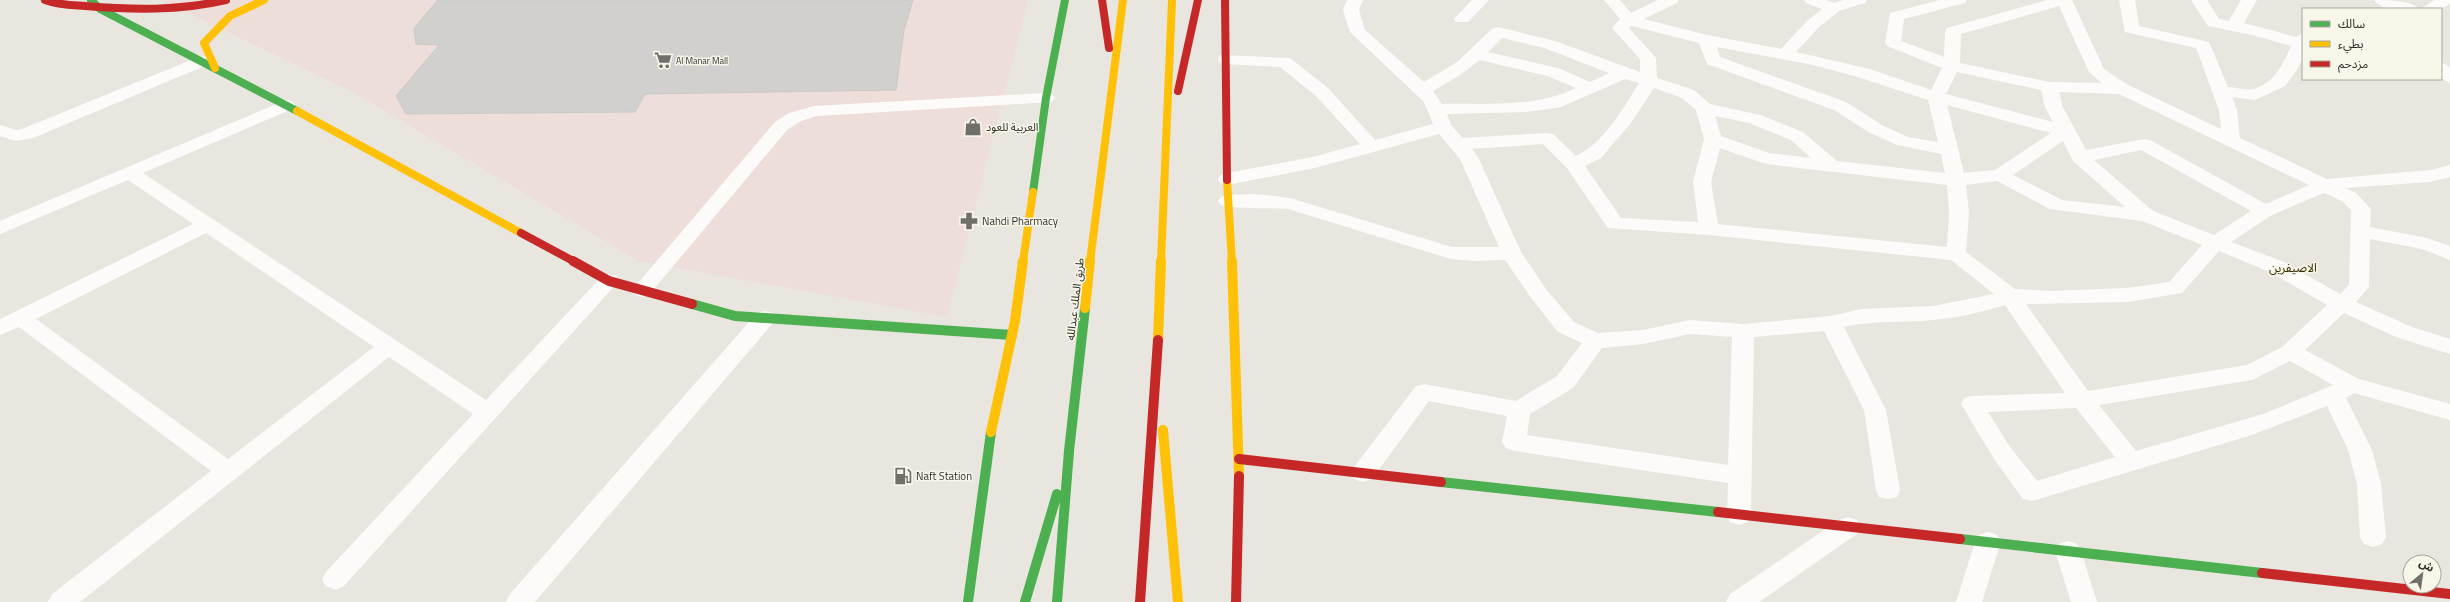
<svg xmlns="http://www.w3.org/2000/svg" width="2450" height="602" font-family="'Titillium Web','Noto Sans Arabic',sans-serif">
<rect width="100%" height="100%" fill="#e8e6de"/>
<path fill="#eeded9" d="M 161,0 L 1028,0 L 947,317 L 639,261 L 351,91 Z"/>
<path fill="#d1d0cf" stroke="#cac9c7" d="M 438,0 L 913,0 L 904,30 L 896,90 L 645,94 L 635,112 L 406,114 L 396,96 L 439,45 L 416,44 L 414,28 Z"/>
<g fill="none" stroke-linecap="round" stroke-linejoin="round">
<path fill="#fcfbfa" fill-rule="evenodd" d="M 1347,0 L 1363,0 L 1359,10 L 1365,30 L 1424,82 L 1457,62 L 1492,29 L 1498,27 L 1555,41 L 1640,72 L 1640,59 L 1612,28 L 1620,19 L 1604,0 L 1620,0 L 1631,13 L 1658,0 L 1679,0 L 1677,3 L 1644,19 L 1707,35 L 1781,49 L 1807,21 L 1822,9 L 1806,3 L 1804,0 L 1826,0 L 1834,3 L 1843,0 L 1867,0 L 1865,3 L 1839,11 L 1819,27 L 1796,52 L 1870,69 L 1931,90 L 1942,68 L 1887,46 L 1885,43 L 1890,13 L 1940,0 L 1967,0 L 1965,3 L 1904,19 L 1901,41 L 1944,57 L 1945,31 L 1947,28 L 2047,0 L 2072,0 L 2104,69 L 2128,85 L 2221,129 L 2219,110 L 2196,48 L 2125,32 L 2119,0 L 2135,0 L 2139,26 L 2209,42 L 2228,87 C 2235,87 2246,91 2253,89 C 2275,83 2283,64 2291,46 L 2252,35 L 2208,26 L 2191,0 L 2207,0 L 2219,19 L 2229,21 L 2241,0 L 2257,0 L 2244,23 L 2296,37 L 2303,33 L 2303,57 L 2297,70 L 2285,86 L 2255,100 L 2232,97 L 2237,110 L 2240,138 L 2327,179 L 2430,170 L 2450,165 L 2450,177 L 2430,182 L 2346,188 L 2356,193 L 2371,209 L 2370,227 L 2427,238 L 2450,246 L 2450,260 L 2422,249 L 2370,239 L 2369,287 L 2356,302 L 2412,327 L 2450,339 L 2450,354 L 2396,337 L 2344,313 L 2305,350 L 2359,379 L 2450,404 L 2450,420 L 2354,393 L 2346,398 L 2372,450 L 2381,484 L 2386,537 L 2382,544 L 2373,547 L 2364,544 L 2360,537 L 2357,484 L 2348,450 L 2327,406 L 2252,435 L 2032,501 L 2023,499 L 1994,459 L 1961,404 L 1964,398 L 1972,396 L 2065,393 L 2005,305 C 1982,312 1957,318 1933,320 C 1903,323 1873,320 1844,327 L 1886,410 L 1900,490 L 1897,497 L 1888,499 L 1879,497 L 1876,490 L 1864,410 L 1824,331 L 1754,337 L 1751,515 L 1748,522 L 1739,525 L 1730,522 L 1727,515 L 1728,483 L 1514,451 L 1506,448 L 1502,442 L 1507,416 L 1429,401 L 1372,479 L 1363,482 L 1354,479 L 1351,473 L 1354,467 L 1416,386 L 1424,384 L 1516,401 L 1557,376 L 1582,343 L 1558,332 L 1532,299 L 1505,260 L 1474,261 L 1451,259 L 1288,209 C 1266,207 1242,210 1221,205 L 1218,201 L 1221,197 C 1243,192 1268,195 1290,198 L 1452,247 L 1499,247 L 1460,159 L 1439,134 L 1315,168 L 1227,185 L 1220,183 L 1218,179 L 1220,175 L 1227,173 L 1313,157 L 1360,144 L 1316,96 L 1280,67 L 1226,64 L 1220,63 L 1218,59 L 1220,55 L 1290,58 L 1328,88 L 1375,140 L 1433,124 L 1424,102 L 1350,32 L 1343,10 ZM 2059,6 L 2089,72 L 2102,83 L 2049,82 L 1960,63 L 1961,34 ZM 1632,26 L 1699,43 L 1707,64 L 1834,110 L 1870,133 L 1897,145 L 1941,154 L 1945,173 L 1837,161 L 1803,132 L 1760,115 L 1710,104 L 1694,90 L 1657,78 L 1656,58 L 1629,28 ZM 1502,38 L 1544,48 L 1609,73 L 1590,82 L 1558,68 L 1488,52 ZM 1717,47 L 1813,65 L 1858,77 L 1928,100 L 1938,142 L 1908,137 L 1882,125 L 1846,102 L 1720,57 ZM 1480,60 L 1547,76 L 1576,88 C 1535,108 1487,103 1442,104 L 1433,91 L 1460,75 ZM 1957,72 L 2041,90 L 2045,107 L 2053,122 L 1946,94 ZM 1625,79 L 1639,83 C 1623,109 1604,143 1576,156 L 1553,134 L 1547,133 L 1463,138 L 1451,125 L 1447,114 L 1527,112 L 1561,107 ZM 1654,88 L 1682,98 L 1696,110 L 1704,139 L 1693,182 L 1698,222 L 1621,218 L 1585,166 L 1601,158 L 1630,124 ZM 2059,92 L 2119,94 L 2309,185 L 2266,204 L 2150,140 L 2144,139 L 2086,150 L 2063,107 ZM 1947,105 L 2051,133 L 1995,170 L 1964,173 ZM 1715,116 L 1749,123 L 1791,140 L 1811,158 L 1769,153 L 1721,136 ZM 2063,141 L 2073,161 L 2125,207 L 2062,200 L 2013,175 ZM 1543,144 L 1567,168 L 1608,228 L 1709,235 L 1951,260 L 1994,294 L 1933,306 L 1861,309 L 1831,316 L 1743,324 L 1690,320 L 1643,330 L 1598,333 L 1574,322 L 1546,289 L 1521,252 L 1478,157 L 1472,149 ZM 1720,148 L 1766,164 L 1947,185 L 1949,213 L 1947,247 L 1718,224 L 1711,182 ZM 2141,150 L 2251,211 L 2214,235 L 2153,211 L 2094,160 ZM 1997,181 L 2050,209 L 2142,221 L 2202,245 L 2169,282 L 2128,288 L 2049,291 L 2015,289 L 1966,252 L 1969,213 L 1966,185 ZM 2324,193 L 2342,201 L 2351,210 L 2349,285 L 2340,294 L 2284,262 L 2231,242 L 2272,215 ZM 2219,251 L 2270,272 L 2327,305 L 2282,347 L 2247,365 L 2088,391 L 2026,304 L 2128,302 L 2182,293 ZM 1690,334 L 1732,337 L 1728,465 L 1527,435 L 1530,414 L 1573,388 L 1602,348 L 1643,344 ZM 2290,361 L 2333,385 L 2263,414 L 2136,451 L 2099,405 L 2252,380 ZM 2076,408 L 2115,457 L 2037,481 L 2010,447 L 1988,412 Z
M 1472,0 L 1489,0 L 1468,22 L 1456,22 L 1454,19 Z
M 2374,0 C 2387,0 2411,0 2419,9 C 2406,9 2382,12 2374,0 Z
M 2434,0 L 2450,0 L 2450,4 L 2440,9 L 2421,9 Z
M 201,56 L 207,57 L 209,61 L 207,65 L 33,138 L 16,141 L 0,136 L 0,125 L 17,130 L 22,129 Z
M 2441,62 L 2450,67 L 2450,83 L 2441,78 Z
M 1046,93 L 1052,94 L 1055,98 L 1052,102 L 816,116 L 801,121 L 787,130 L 649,295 L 642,297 L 635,295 L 632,290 L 775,122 L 789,113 L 814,106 Z
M 286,100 L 292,101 L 295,105 L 292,109 L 143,173 L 486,400 L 602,276 L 609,274 L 616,276 L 619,281 L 344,586 L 335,590 L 326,586 L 322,579 L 326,572 L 473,414 L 389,357 L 80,602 L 48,602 L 52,594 L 211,471 L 19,327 L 0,335 L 0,319 L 193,224 L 128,180 L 0,234 L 0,221 ZM 206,233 L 374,347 L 228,459 L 36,319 Z
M 765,311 L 773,313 L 776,318 L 773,323 L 535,602 L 506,602 L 510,594 L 757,313 Z
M 1848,517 L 1857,520 L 1861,527 L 1857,534 L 1759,602 L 1726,602 L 1730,594 L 1839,520 Z
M 1988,532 L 1997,535 L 2001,542 L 1982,602 L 1956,602 L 1975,542 L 1979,535 Z
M 2068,541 L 2077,544 L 2081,551 L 2097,602 L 2071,602 L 2055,551 L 2059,544 Z"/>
<path stroke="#4caf50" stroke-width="8" d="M 91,0 L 100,9 L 297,111
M 1033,192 L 1046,98 L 1065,0"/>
<path stroke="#4caf50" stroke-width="10" d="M 692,304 L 735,316 L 1012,335
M 1441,482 L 1718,512
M 1960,539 L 2262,573
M 968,602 L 991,432
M 1025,602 L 1057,494
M 1057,602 L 1069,451 L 1085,308"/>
<path stroke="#ffc107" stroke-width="8" d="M 215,68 L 204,43 L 230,16 L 264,0
M 297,111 L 521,233
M 1227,180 L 1232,262
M 1023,262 L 1033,192
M 1090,262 L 1123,0
M 1161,262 L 1172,0"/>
<path stroke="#ffc107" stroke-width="10" d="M 1232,261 L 1239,476
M 1085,308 L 1090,261
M 1158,340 L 1161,261
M 1163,430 L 1178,602
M 991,432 L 1015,321 L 1023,261"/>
<path stroke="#c62828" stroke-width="8" d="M 45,0 C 58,5 71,5 85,6 C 133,10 178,11 226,0
M 1102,0 L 1109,48
M 1225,0 L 1227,180
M 1178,91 L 1198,0
M 521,233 L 575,262"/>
<path stroke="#c62828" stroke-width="10" d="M 573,261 L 609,281 L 692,304
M 1239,459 L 1441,482
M 1718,512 L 1960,539
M 2262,573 L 2450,594
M 1140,602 L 1158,340
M 1236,602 L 1239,476"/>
</g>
<defs>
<g id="supermarket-bare" transform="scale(1.38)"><path d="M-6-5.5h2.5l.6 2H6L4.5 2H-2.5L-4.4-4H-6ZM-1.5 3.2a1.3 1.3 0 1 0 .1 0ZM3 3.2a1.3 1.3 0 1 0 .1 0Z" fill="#706f69" stroke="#f8f6e8" stroke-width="2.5" paint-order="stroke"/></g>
<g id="shop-bare" transform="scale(1.38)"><path d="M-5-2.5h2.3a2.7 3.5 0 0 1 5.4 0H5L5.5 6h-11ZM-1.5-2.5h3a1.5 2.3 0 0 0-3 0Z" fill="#706f69" stroke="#f8f6e8" stroke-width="2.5" paint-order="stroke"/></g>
<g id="pharmacy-bare" transform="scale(1.38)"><path d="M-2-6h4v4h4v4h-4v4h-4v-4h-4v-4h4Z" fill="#706f69" stroke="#f8f6e8" stroke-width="2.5" paint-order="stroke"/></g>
<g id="fuel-bare" transform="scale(1.38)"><path d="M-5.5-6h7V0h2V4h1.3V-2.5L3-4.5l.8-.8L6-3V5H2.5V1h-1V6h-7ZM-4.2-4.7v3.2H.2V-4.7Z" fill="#706f69" stroke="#f8f6e8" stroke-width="2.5" paint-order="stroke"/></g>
</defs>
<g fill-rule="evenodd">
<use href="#supermarket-bare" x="663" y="60"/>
<use href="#shop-bare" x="973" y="127"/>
<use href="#pharmacy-bare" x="969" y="221"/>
<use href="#fuel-bare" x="903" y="476"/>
</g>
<g text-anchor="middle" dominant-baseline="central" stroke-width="3" stroke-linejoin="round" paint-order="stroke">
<g font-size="9" fill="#302f2a" stroke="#f8f6e8" text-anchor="start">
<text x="676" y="60">Al Manar Mall</text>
</g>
<g font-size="11" fill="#302f2a" stroke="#f8f6e8" text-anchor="start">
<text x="986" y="127">العربية للعود</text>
<text x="982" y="221">Nahdi Pharmacy</text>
<text x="916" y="476">Naft Station</text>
</g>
<g font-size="11" fill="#302f2a" stroke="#f8f6e8">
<text transform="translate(1075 299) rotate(-83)">طريق الملك عبدالله</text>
</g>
<g font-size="12" fill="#372f03" stroke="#f8f6e8">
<text x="2293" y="267">الاصيفرين</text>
</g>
</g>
<rect x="2302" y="8" width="140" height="72" fill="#f8f6e8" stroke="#a8a69c"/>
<rect x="2310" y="21" width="20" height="6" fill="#4caf50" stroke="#a8a69c"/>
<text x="2338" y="28" font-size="12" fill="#302f2a">سالك</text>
<rect x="2310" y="41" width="20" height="6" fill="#ffc107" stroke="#a8a69c"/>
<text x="2338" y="48" font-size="12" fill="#302f2a">بطيء</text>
<rect x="2310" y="61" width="20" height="6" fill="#c62828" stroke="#a8a69c"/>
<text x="2338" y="68" font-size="12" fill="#302f2a">مزدحم</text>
<g transform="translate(2422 574) rotate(29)"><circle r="19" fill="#f8f6e8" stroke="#a8a69c"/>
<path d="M0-3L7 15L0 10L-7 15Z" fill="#706f69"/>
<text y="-6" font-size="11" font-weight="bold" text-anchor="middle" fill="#302f2a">ش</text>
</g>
</svg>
